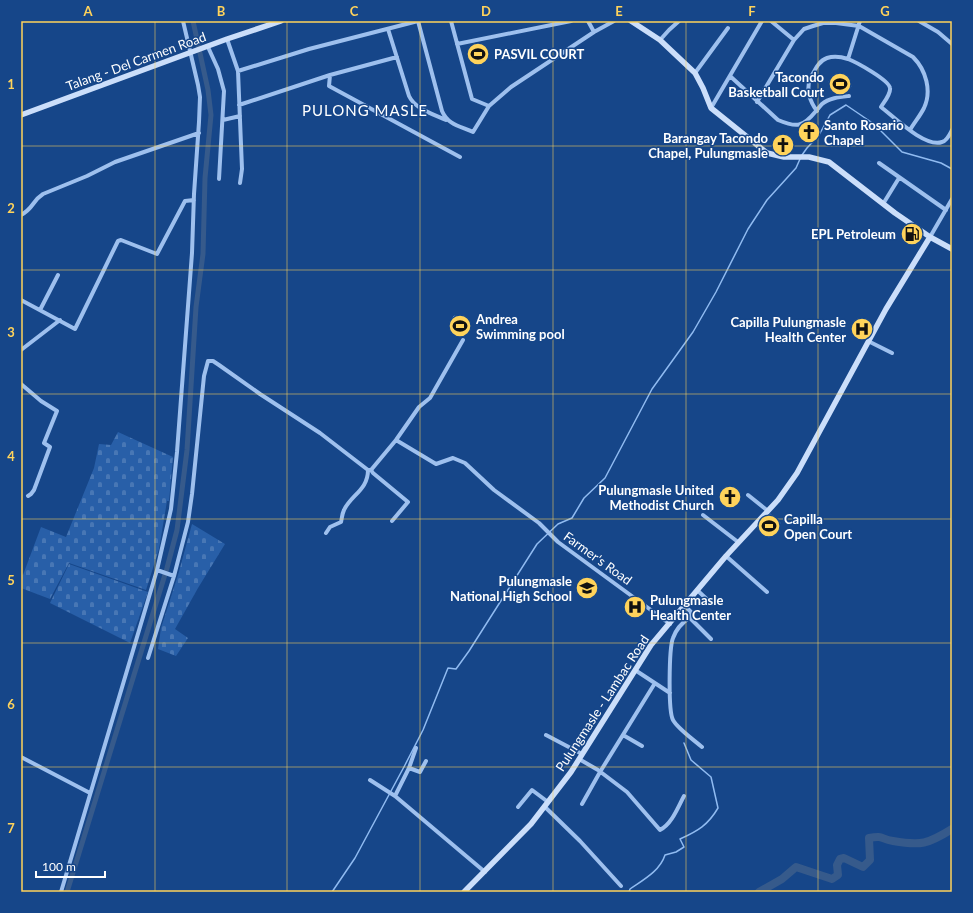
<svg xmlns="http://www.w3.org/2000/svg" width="973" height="913" font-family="Lato,sans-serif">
<defs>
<pattern id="cemetery-stones" width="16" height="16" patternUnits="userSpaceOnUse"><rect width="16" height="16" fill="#285fa8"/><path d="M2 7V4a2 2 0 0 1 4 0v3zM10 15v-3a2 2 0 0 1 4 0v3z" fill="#4877b5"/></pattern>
<pattern id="water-ripples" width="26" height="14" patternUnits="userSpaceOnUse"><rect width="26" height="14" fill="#365a8b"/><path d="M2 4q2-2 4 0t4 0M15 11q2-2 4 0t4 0" fill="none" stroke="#54739c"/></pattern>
</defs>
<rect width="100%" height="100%" fill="#164689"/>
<path fill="url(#cemetery-stones)" d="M 118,432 L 173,457 L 169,501 L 167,501 L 159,549 L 146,590 L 69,563 L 50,599 L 21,588 L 21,574 L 23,575 L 41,527 L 66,537 L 94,468 L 162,499 L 94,468 L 99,444 L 111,445 Z
M 192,524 L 225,544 L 198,588 L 175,629 L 188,638 L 176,656 L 158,649 L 161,628 L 178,575 Z
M 69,564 L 148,592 L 130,643 L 50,603 Z"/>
<path fill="#285fa8" d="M 486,47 L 488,57 L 469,61 L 467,51 Z
M 835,74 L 852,86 L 845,95 L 828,82 Z
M 770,513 L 781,523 L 769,538 L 757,528 Z"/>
<path fill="url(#water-ripples)" stroke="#90bbf1" d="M 454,316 L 466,322 L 462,330 L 450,323 Z"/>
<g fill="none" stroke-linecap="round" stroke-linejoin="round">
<path stroke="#90bbf1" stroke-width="1.5" d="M 802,155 L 807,148 L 819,135 L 830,115 L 846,105 L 874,124 L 902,152 L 941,163 L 952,169
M 332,892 L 355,858 L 405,765 L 423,730 L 448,668 L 456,669 L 469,651 L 537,544 L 558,524 L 572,518 L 584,498 L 605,478 L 652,389 L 693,332 L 716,292 L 748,229 L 767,200 L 796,168 L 800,159
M 629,892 L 630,889 C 643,880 660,871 665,855 L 676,852 L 684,847 L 680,839 C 698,831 708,825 718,808 L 711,777 L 691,760 L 684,743"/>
<path stroke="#365a8b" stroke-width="5" d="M 67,892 L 167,568 L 177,530 L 187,450 L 196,307 L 203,254 L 205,178 L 211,115 L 208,90 L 193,21"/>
<path stroke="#365a8b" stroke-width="8" d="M 759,892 L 782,879 L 796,867 L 832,879 L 838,875 L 837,865 L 840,859 L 844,858 L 863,867 L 870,860 L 869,838 C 884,835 880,839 893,841 C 921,846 928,844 952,829"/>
<path stroke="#9ec0ee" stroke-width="4" d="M 418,21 L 442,111 C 448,125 460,126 473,132 L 489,106 L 511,87 L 594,32 L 614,21
M 451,21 L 472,99 L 489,106
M 588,21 L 594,32
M 771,21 L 794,40
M 919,21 L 938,32 L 952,44
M 388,29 L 409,96 C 415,109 433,114 446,120
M 227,39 L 238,71 L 242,169 L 240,183
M 660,40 L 669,30 L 679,21
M 457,44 L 571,21
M 208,47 L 218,69 L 224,91 L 219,179
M 848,59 L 860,21
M 238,71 L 309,49 L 418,21
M 695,73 L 728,28
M 330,75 L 329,86 L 460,157
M 730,76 L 778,120 C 797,128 803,127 816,111 C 818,109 820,106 822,104 C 829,98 840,97 849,96
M 757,102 L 794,40 L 804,29 L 813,26 L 823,23 L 836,23 L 859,26 L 913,57 C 926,70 932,91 924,108 C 920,116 914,123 910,130
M 239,105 L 330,75 L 397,57
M 711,108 L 762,21
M 817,111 C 810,102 806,90 810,79 C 814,72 818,61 827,58 C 833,56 842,57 848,59 C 856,62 889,80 890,88 C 891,94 884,102 881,107 C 894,117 925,148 942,142 C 947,141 950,134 952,130
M 223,120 L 240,116
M 879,163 L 946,210
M 883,204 L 899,178
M 21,215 C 34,208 32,201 43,194 L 87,176 L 115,162 L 199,133
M 930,237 L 952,199
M 21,300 L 75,329 L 118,241 L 121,240 L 157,254 L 185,201 L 194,200
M 40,310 L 58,275
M 868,341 L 892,353
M 21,350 L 60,320
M 21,384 L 41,401 L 57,411 L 44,443 L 50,447 L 34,490 L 31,494 L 28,496
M 396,440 L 436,464 L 453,458 L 465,463 L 494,490 L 539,523 L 558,542 L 670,624
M 371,470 L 373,473 L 408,502 L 392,521
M 748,495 L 768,511
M 703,515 L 738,542
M 326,533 L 330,527 L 341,522 C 342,518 342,514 344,510 C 351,495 368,490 368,470
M 726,556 L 767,592
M 157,570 L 174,576
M 697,590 L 712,604
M 684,605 L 691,612 L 691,619 L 711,639
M 690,617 C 683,622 676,629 673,638 C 669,648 668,711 673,720 C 678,729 694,740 702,747
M 148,658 L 174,576 L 188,522 L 192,494 L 204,376 L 208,361 L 213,361 L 219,365 L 260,394 L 320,433 L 368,470 L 371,470 L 396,440 L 419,407 L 430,398 L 463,340
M 635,670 L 670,693
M 546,735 L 582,754
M 623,735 L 642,746
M 21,757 L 90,793
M 579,759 L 598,770 L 627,792 L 660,830 C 672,824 678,807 684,796
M 426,761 L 420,772 L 409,768 L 395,796 L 485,872
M 409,768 L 416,748
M 370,780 L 395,796
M 582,804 L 600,772 L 655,683
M 518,807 L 532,790 L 548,802
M 545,807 L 580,841 L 621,886
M 61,892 L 157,570 L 171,509 L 177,452 L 192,253 L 194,194 L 199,122 L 200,97 L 198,85 L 183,21"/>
<path stroke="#cbdefa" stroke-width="5.5" d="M 631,21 L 660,40 L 695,73 L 703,88 L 711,108 L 767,153 L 784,157 L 809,157 L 829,162 L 895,213 L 930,237 L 952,249
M 21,115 L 227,39 L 281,21
M 464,892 L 531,824 L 571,772 L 651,645 L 726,556 L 778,500 L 797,473 L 886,309 L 930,237"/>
</g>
<path fill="none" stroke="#ffd35b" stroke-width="1" stroke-opacity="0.55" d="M 155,21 L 155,892M 287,21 L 287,892M 420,21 L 420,892M 553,21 L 553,892M 686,21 L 686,892M 818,21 L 818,892M 21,146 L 952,146M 21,270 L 952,270M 21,394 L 952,394M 21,519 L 952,519M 21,643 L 952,643M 21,767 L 952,767"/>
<defs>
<g id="stadium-disc" transform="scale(1.15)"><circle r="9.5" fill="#ffd35b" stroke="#164689"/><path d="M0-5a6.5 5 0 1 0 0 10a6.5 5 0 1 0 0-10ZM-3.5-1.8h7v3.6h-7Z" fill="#111"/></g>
<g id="church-disc" transform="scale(1.15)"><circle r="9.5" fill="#ffd35b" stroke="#164689"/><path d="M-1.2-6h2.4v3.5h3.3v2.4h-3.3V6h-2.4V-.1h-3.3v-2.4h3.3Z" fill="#111"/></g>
<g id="fuel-disc" transform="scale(1.15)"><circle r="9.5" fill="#ffd35b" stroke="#164689"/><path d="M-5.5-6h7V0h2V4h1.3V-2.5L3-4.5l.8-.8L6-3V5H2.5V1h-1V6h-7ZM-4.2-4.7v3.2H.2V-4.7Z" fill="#111"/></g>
<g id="hospital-disc" transform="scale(1.15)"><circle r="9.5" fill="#ffd35b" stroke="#164689"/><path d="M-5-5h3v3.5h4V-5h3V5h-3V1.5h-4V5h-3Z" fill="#111"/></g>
<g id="school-disc" transform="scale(1.15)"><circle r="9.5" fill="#ffd35b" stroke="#164689"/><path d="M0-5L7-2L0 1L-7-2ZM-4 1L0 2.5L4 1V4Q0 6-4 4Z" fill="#111"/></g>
</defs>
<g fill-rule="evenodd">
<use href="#stadium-disc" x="478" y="54"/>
<use href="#stadium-disc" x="840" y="84"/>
<use href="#church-disc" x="809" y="132"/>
<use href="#church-disc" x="783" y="145"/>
<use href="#fuel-disc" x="912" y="234"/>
<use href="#stadium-disc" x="460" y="326"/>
<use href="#hospital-disc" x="862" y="329"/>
<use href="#church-disc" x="730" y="497"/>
<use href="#stadium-disc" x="769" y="526"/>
<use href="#school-disc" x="587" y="588"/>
<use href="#hospital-disc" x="635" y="607"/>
</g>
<g text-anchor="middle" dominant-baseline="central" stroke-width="3" stroke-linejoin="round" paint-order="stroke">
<g font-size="13" font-weight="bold" fill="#fff" stroke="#164689" text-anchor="end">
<text x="494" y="54" text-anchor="start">PASVIL COURT</text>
<text x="824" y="77">Tacondo<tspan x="824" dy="15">Basketball Court</tspan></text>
<text x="824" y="125" text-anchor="start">Santo Rosario<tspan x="824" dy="15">Chapel</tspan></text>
<text x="768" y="138">Barangay Tacondo<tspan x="768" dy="15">Chapel, Pulungmasle</tspan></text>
<text x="896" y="234">EPL Petroleum</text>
<text x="476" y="319" text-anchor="start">Andrea<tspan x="476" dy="15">Swimming pool</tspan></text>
<text x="846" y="322">Capilla Pulungmasle<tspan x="846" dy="15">Health Center</tspan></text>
<text x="714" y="490">Pulungmasle United<tspan x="714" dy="15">Methodist Church</tspan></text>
<text x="784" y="519" text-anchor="start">Capilla<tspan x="784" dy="15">Open Court</tspan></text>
<text x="572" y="581">Pulungmasle<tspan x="572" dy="15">National High School</tspan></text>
<text x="650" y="600" text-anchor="start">Pulungmasle<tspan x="650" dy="15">Health Center</tspan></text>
</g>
<g font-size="13" fill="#fff" stroke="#164689">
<text transform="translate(136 61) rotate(-20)">Talang - Del Carmen Road</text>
<text transform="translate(598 558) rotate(36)">Farmer's Road</text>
<text transform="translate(602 703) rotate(-57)">Pulungmasle - Lambac Road</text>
</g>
<g font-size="15" letter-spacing="1" fill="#fff" stroke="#164689">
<text x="365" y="110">PULONG MASLE</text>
</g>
</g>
<rect width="973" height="913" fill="none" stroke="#164689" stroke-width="44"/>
<path d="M36 871v6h69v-6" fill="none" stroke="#ffffff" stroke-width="2"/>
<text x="42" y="871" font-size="12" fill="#ffffff" stroke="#164689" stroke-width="3" paint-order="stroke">100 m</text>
<rect x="22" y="22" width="929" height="869" fill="none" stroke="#ffd35b" stroke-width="1.5"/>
<g font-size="13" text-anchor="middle" font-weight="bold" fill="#ffd35b">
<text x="88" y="16">A</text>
<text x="221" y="16">B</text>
<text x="354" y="16">C</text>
<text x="486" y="16">D</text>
<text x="619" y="16">E</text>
<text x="752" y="16">F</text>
<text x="885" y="16">G</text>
<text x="11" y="89">1</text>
<text x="11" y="213">2</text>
<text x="11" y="337">3</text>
<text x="11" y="461">4</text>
<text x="11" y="585">5</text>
<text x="11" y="709">6</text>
<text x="11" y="833">7</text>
</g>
</svg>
